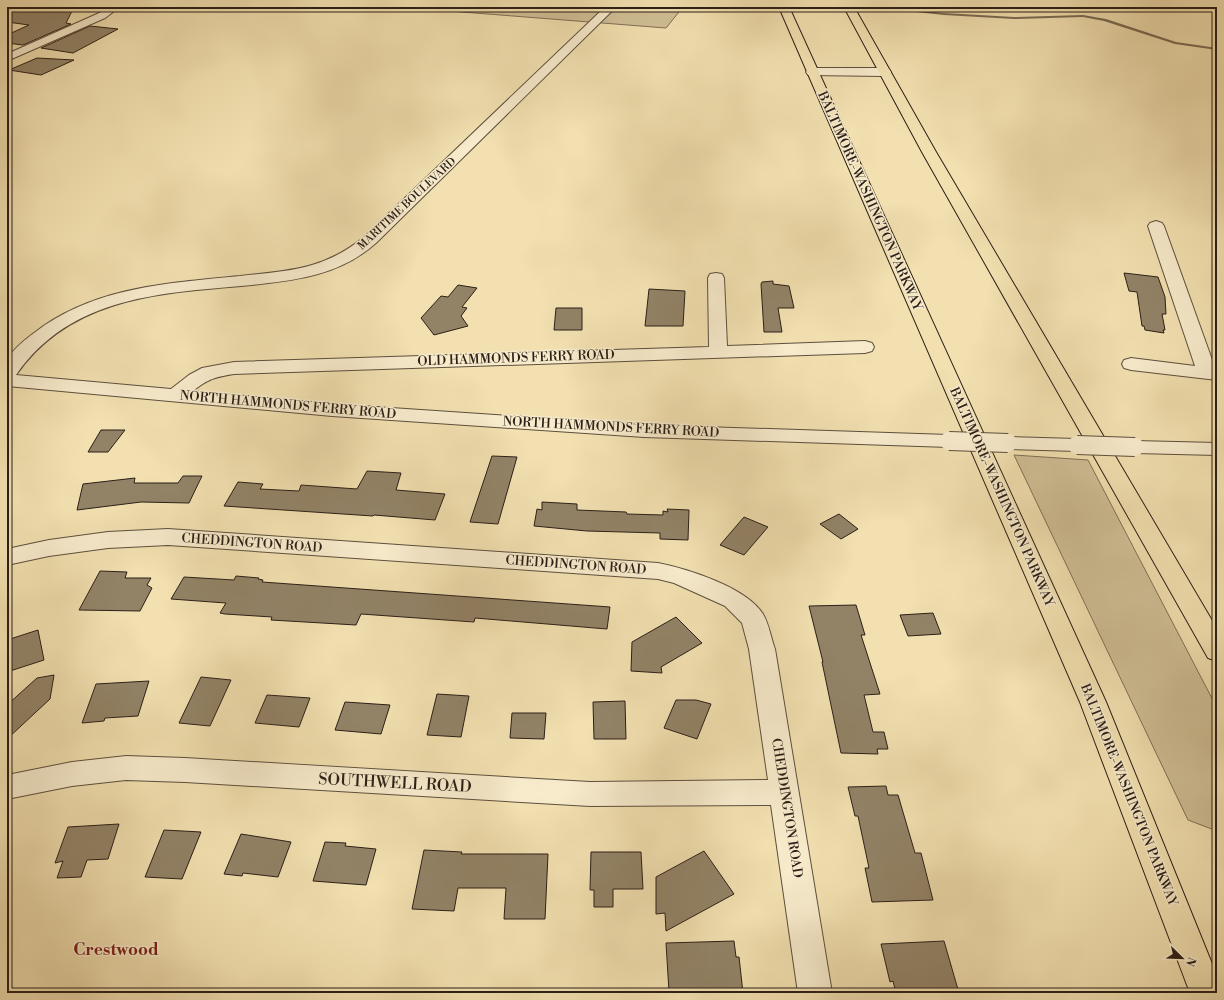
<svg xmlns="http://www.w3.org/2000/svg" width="1224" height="1000" font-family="'Libre Bodoni',serif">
<rect width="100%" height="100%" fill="#f2e0b0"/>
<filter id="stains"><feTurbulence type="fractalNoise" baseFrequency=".005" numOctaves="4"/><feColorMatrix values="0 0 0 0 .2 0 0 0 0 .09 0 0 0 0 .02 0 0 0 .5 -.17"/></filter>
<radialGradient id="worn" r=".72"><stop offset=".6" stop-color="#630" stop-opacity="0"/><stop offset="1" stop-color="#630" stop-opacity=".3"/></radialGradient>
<path fill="#d0bf96" stroke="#7e6f56" d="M 398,7 L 683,7 L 666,28 Z
M 1014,455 L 1088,460 L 1217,708 L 1217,831 L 1188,820 Z"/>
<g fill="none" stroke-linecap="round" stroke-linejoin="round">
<path fill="#7a6b54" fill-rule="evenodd" d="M 897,8 L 944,13 L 1014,17 L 1083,15 L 1106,19 L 1176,42 L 1217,48 L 1217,50 L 1175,44 L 1104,21 L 1083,17 L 1014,19 L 944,15 L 896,10 Z"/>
</g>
<path fill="#928367" stroke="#2b1f17" d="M 7,7 L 59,11 L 67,7 L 74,7 L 66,23 L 71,24 L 23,45 L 7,43 L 7,35 L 29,25 L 7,22 Z
M 90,26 L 118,29 L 73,53 L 41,48 Z
M 37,58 L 74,60 L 41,75 L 9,70 Z
M 1124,273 L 1158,277 L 1165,297 L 1166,314 L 1162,314 L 1165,330 L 1163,330 L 1164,333 L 1145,330 L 1144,326 L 1142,326 L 1137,292 L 1129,291 Z
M 773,281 L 773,284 L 789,286 L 794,308 L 778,308 L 782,332 L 764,332 L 761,284 L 762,282 Z
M 458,285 L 477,288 L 462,307 L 467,308 L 461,316 L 468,326 L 434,335 L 421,318 L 441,296 L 448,297 Z
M 649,289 L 685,291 L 683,326 L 645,326 Z
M 556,308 L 582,308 L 582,330 L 554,330 Z
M 101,430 L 125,430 L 108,452 L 88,452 Z
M 492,456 L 517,457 L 498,524 L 470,522 Z
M 367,471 L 401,473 L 396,490 L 445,494 L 435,520 L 374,515 L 373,516 L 224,506 L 238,482 L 263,484 L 260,489 L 299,491 L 301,485 L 357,489 Z
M 183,476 L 202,476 L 189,503 L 141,502 L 77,510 L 83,484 L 135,478 L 134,483 L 178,483 Z
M 542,502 L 577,504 L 577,510 L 626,512 L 627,514 L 663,515 L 663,511 L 668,512 L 667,509 L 689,510 L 688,540 L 660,539 L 660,533 L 587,531 L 534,526 L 537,509 L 542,510 Z
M 839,514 L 858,529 L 841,539 L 820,524 Z
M 744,517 L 768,527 L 744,555 L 720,545 Z
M 100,571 L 127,572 L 125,578 L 151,578 L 147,585 L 152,588 L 140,611 L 79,610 Z
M 236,576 L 259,578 L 258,579 L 263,580 L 262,582 L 610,607 L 607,629 L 475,618 L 474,622 L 361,614 L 356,625 L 271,620 L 272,617 L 225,614 L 220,613 L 226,603 L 171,599 L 184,577 L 234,580 Z
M 856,605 L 865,635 L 861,635 L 880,694 L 864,695 L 873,732 L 884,732 L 888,749 L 877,749 L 878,754 L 841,753 L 822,662 L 823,662 L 809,606 Z
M 933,613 L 941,634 L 908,636 L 900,615 Z
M 676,617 L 702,643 L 661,667 L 662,673 L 631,671 L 632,642 Z
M 38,630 L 44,660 L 7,672 L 7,640 Z
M 54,675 L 50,699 L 7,739 L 7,705 L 37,678 Z
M 201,677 L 231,680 L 210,726 L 179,723 Z
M 149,681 L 138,716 L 105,718 L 104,721 L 82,723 L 96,684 Z
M 437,694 L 469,696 L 461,737 L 427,735 Z
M 267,695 L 310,698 L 299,727 L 255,723 Z
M 676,700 L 696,700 L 711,704 L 697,739 L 664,728 Z
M 625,701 L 626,739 L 594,739 L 593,702 Z
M 345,702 L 390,705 L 381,734 L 335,730 Z
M 512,713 L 546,713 L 544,739 L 510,738 Z
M 886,786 L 888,795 L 898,795 L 915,853 L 921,853 L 933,900 L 872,902 L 865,868 L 869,868 L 858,816 L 855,816 L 848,787 Z
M 119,824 L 108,859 L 87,860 L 81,877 L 57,878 L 63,861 L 55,863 L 68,827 Z
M 164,830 L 201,832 L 182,879 L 145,877 Z
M 241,834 L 291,842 L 278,877 L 243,873 L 242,876 L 224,874 Z
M 325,842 L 346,843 L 345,846 L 376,849 L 366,885 L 313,881 Z
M 424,850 L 462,852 L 461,854 L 548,854 L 545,919 L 504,919 L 506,888 L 458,888 L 454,911 L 412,909 Z
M 704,851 L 734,894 L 666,931 L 665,913 L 656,914 L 656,877 Z
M 591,852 L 641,852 L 643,889 L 613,889 L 613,907 L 594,907 L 594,890 L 590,890 Z
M 734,941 L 736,957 L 739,957 L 743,993 L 699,993 L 699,991 L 669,992 L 666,943 Z
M 944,941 L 959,993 L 896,993 L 893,981 L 890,982 L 881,944 Z"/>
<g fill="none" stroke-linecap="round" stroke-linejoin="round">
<g stroke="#5d4f3d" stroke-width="2">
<path id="minor" d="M 103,7 L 113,7 L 113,12 L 105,18 L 7,61 L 7,54 L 97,14 L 103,11 Z
M 605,7 L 616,7 L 376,243 C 340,275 298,280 252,285 C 164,293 71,295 16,375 L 171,389 L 189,375 L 202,368 L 234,362 L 709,347 L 708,278 L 710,274 L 716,273 L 722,274 L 724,278 L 727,346 L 865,341 L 872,343 L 874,347 L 872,351 L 865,353 L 234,374 C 215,377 208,379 193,391 L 332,404 L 644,425 L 949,435 L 956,437 L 959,441 L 956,445 L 949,447 L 644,437 L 332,416 L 7,386 C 7,378 6,369 7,362 C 9,352 26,339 34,333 C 93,287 168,283 240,276 C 264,273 289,272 312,265 C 332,259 348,250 364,237 Z
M 812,68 L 885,68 L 889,69 L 891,72 L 889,75 L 885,76 L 808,75 L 806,72 L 808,69 Z
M 1156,221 L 1162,223 L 1164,226 L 1215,368 L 1217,368 L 1217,380 L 1131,370 L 1124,368 L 1122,364 L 1124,360 L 1131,358 L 1195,366 L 1148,226 L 1150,223 Z
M 1008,437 L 1077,439 L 1084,440 L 1087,445 L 1084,450 L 1077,451 L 1008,449 L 1001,448 L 998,443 L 1001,438 Z
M 1135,441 L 1217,443 L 1217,455 L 1135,453 L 1128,452 L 1125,447 L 1128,442 Z
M 168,529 L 658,563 C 688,569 746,587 763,614 C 769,624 771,638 775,649 L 832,993 L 798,993 L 771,805 L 590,806 L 185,782 L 126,780 L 72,786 L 7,799 L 7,775 L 72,762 L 126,756 L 185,758 L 590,782 L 768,780 L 749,649 L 742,623 L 725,606 L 674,583 L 658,579 L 168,545 L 108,548 L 49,556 L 7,565 L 7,549 L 49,540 L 108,532 Z"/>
</g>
<g stroke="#2b1f17" stroke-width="2">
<path id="highway" d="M 779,7 L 789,7 L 1106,702 L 1217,976 L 1217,993 L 1190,993 L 1080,702 Z
M 844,7 L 854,7 L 936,152 L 1217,629 L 1217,661 L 1208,658 L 922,152 Z"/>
</g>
<use href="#minor" fill="#f7ebcc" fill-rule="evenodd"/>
<use href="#highway" fill="#f2e0b0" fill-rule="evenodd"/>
<g stroke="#5d4f3d" stroke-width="20" stroke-linecap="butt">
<path id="minor-bridge" d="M 949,441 L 1008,443
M 1077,445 L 1135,447"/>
</g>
<use href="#minor-bridge" stroke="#f7ebcc" stroke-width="18"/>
</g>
<g text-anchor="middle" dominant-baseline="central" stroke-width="3" stroke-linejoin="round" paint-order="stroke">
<g font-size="11" fill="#2b1f17" stroke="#f7ebcc">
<text transform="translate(407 204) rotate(-43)">MARITIME BOULEVARD</text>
</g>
<g font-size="13" fill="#2b1f17" stroke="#f7ebcc">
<text transform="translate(870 201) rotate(66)">BALTIMORE-WASHINGTON PARKWAY</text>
<text transform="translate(516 358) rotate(-2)">OLD HAMMONDS FERRY ROAD</text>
<text transform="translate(288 405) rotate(5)">NORTH HAMMONDS FERRY ROAD</text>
<text transform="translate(611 427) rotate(3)">NORTH HAMMONDS FERRY ROAD</text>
<text transform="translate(1002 497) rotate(66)">BALTIMORE-WASHINGTON PARKWAY</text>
<text transform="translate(252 543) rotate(4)">CHEDDINGTON ROAD</text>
<text transform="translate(576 565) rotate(4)">CHEDDINGTON ROAD</text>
<text transform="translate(1129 795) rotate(68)">BALTIMORE-WASHINGTON PARKWAY</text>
<text transform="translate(787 808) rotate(81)">CHEDDINGTON ROAD</text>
</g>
<g font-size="16" fill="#2b1f17" stroke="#f7ebcc">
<text transform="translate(395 783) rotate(3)">SOUTHWELL ROAD</text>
</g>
<g font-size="17" font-weight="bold" fill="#7a1f14" stroke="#f7ebcc">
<text x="116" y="950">Crestwood</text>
</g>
</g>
<rect width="1224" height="1000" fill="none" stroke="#f2e0b0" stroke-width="24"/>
<rect x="8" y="8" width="1208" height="984" fill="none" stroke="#2b1f17" stroke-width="2"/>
<rect x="12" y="12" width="1200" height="976" fill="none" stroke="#2b1f17"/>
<g transform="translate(1182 958) rotate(113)" stroke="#f7ebcc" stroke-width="3" paint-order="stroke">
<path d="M0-3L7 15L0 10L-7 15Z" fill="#2b1f17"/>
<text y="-6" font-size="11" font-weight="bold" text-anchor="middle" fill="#2b1f17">N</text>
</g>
<rect width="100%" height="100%" filter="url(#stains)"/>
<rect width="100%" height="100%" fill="url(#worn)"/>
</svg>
